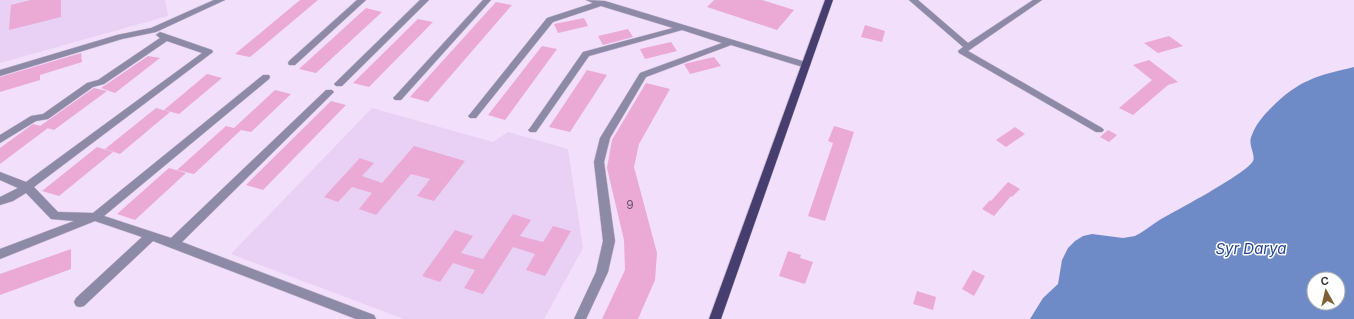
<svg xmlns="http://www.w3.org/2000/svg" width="1354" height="319" font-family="Inter,sans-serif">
<rect width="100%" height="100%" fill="#f2dffc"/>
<path fill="#e8d1f5" d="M 1,0 L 165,0 L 168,16 L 0,63 L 0,1 Z
M 372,108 L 493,142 L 508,132 L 568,149 L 583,248 L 544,319 L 404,319 L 231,254 Z"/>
<path fill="#6f8bc7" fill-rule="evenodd" d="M 1354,67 L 1354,319 L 1030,319 L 1043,298 L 1058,284 L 1062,260 L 1068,248 L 1075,241 L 1083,236 L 1092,234 L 1123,238 L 1135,236 C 1143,232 1150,226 1158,221 C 1175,211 1246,174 1253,161 C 1256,154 1247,144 1252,135 C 1256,124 1263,116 1271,108 C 1299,80 1316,76 1354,67 ZM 1314,279 L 1338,279 L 1338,303 L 1314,303 Z"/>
<path fill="#eba9d6" d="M 31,0 L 61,0 L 61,17 L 9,30 L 11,5 Z
M 300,0 L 318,0 L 250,57 L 235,54 Z
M 714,0 L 762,0 L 794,10 L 777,30 L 707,7 Z
M 496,2 L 512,5 L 428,102 L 410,97 Z
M 366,8 L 382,12 L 316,73 L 299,69 Z
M 584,18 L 588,26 L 558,33 L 554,24 Z
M 418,19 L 433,22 L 369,87 L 353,83 Z
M 865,25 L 885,31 L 882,42 L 861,37 Z
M 628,29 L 633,37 L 603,45 L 598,36 Z
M 1169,36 L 1183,46 L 1158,53 L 1144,43 Z
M 671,42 L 677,51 L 645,59 L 640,49 Z
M 542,46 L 557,49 L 505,120 L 488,115 Z
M 81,53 L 82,62 L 40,75 L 40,80 L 0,92 L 0,77 Z
M 148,56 L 160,58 L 115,93 L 101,88 Z
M 714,57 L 721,66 L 690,74 L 684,64 Z
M 1149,60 L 1178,82 L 1168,85 L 1133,115 L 1119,108 L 1152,80 L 1133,65 Z
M 587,70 L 607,75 L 570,132 L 549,127 Z
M 207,74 L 222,78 L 179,114 L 164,110 Z
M 646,83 L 670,89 L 639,144 L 634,167 L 657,253 L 655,280 L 638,319 L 602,319 L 625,270 L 624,240 L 607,168 L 612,140 Z
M 94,88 L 107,91 L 54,130 L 40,126 Z
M 275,90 L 291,94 L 251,132 L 241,130 L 194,174 L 177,170 L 226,126 L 234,128 Z
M 331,101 L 346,105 L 263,190 L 246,185 Z
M 156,108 L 170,112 L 120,154 L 105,149 Z
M 33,124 L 48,128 L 0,164 L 0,148 Z
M 834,126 L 854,132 L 825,221 L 808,216 L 833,143 L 828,141 Z
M 1015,127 L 1025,134 L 1006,147 L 996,140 Z
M 1108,130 L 1117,135 L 1109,142 L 1100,137 Z
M 414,146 L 465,161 L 434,201 L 417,196 L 430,179 L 411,174 L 376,215 L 359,209 L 372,193 L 352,187 L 338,202 L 324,197 L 360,158 L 374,163 L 362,176 L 382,183 Z
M 97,147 L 113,152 L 59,196 L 42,191 Z
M 169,168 L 186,173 L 135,220 L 117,214 Z
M 1008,182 L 1020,189 L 1012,197 L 1011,196 L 994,216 L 982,209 L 990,200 L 991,201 Z
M 513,214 L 531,220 L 520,236 L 543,242 L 553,226 L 571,231 L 545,276 L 526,270 L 535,254 L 513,247 L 483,294 L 464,288 L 475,270 L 453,263 L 440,282 L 422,276 L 455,230 L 473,236 L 461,253 L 483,259 Z
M 71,249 L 71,269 L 0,295 L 0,274 Z
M 788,251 L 801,255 L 800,258 L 813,262 L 805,284 L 779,276 Z
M 973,270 L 985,276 L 974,296 L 962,289 Z
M 917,291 L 936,297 L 933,310 L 913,304 Z"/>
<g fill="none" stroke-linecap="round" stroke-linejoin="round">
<g stroke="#cebdd6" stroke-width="1">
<path id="minor" d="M 214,0 L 225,0 L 156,32 L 122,39 L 0,76 L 0,70 L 117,35 L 151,28 Z
M 357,0 L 366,0 L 295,65 L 289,65 L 288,63 L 289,61 Z
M 420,0 L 429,0 L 342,86 L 336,86 L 334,84 L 336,82 Z
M 483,0 L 491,0 L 401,100 L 395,100 L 393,98 L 395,96 Z
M 586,0 L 605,1 L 809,63 L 810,65 L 806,68 L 731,45 L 646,77 L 610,138 L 604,162 L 615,241 L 608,272 L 586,319 L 574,319 L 596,272 L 603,241 L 594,162 L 600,138 L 640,73 L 722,43 L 682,30 L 589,56 L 536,132 L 530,132 L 528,130 L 530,128 L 583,52 L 673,28 L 601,6 L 553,22 L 476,118 L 470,118 L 468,116 L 470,114 L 547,18 L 593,3 Z
M 909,0 L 918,0 L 968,43 L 1033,0 L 1042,0 L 968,51 L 1102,128 L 1104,130 L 1102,132 L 1096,132 L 959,53 L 958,51 L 963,47 Z
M 160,32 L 212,50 L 213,52 L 34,187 L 58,212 L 93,213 L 263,75 L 269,75 L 270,77 L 269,79 L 104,216 L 171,238 L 326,90 L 332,90 L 334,92 L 332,94 L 182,242 L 374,315 L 376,319 L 356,319 L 153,241 L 84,306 L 80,307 L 76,306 L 74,302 L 76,298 L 142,237 L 95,221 L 0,259 L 0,249 L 74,221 L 51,219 L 26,193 L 13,201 L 0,205 L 0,197 L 18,188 L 0,180 L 0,172 L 26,182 L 202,53 L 167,41 L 104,84 L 93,87 L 48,119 L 36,121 L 0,143 L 0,135 L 31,116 L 43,114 L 87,83 L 98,80 L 160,38 L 156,35 Z"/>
</g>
<g stroke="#cebdd6" stroke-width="1">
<path id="major" d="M 825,0 L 833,0 L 721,319 L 709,319 Z"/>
</g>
<use href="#minor" fill="#8d8aa7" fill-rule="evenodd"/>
<use href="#major" fill="#463e6f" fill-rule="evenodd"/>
</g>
<g text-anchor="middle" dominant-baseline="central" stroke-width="3" stroke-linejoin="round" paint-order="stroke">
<g font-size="12" fill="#685266">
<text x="630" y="204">9</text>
</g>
<g font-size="15" font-style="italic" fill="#2a4891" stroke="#fff">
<text x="1251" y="248">Syr Darya</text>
</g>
</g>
<g transform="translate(1326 291) rotate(352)"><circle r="19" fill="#ffffff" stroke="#b1aeb3"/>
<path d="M0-3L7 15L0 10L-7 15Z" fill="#7d6033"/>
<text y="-6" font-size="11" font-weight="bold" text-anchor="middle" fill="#3d3540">С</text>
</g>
</svg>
